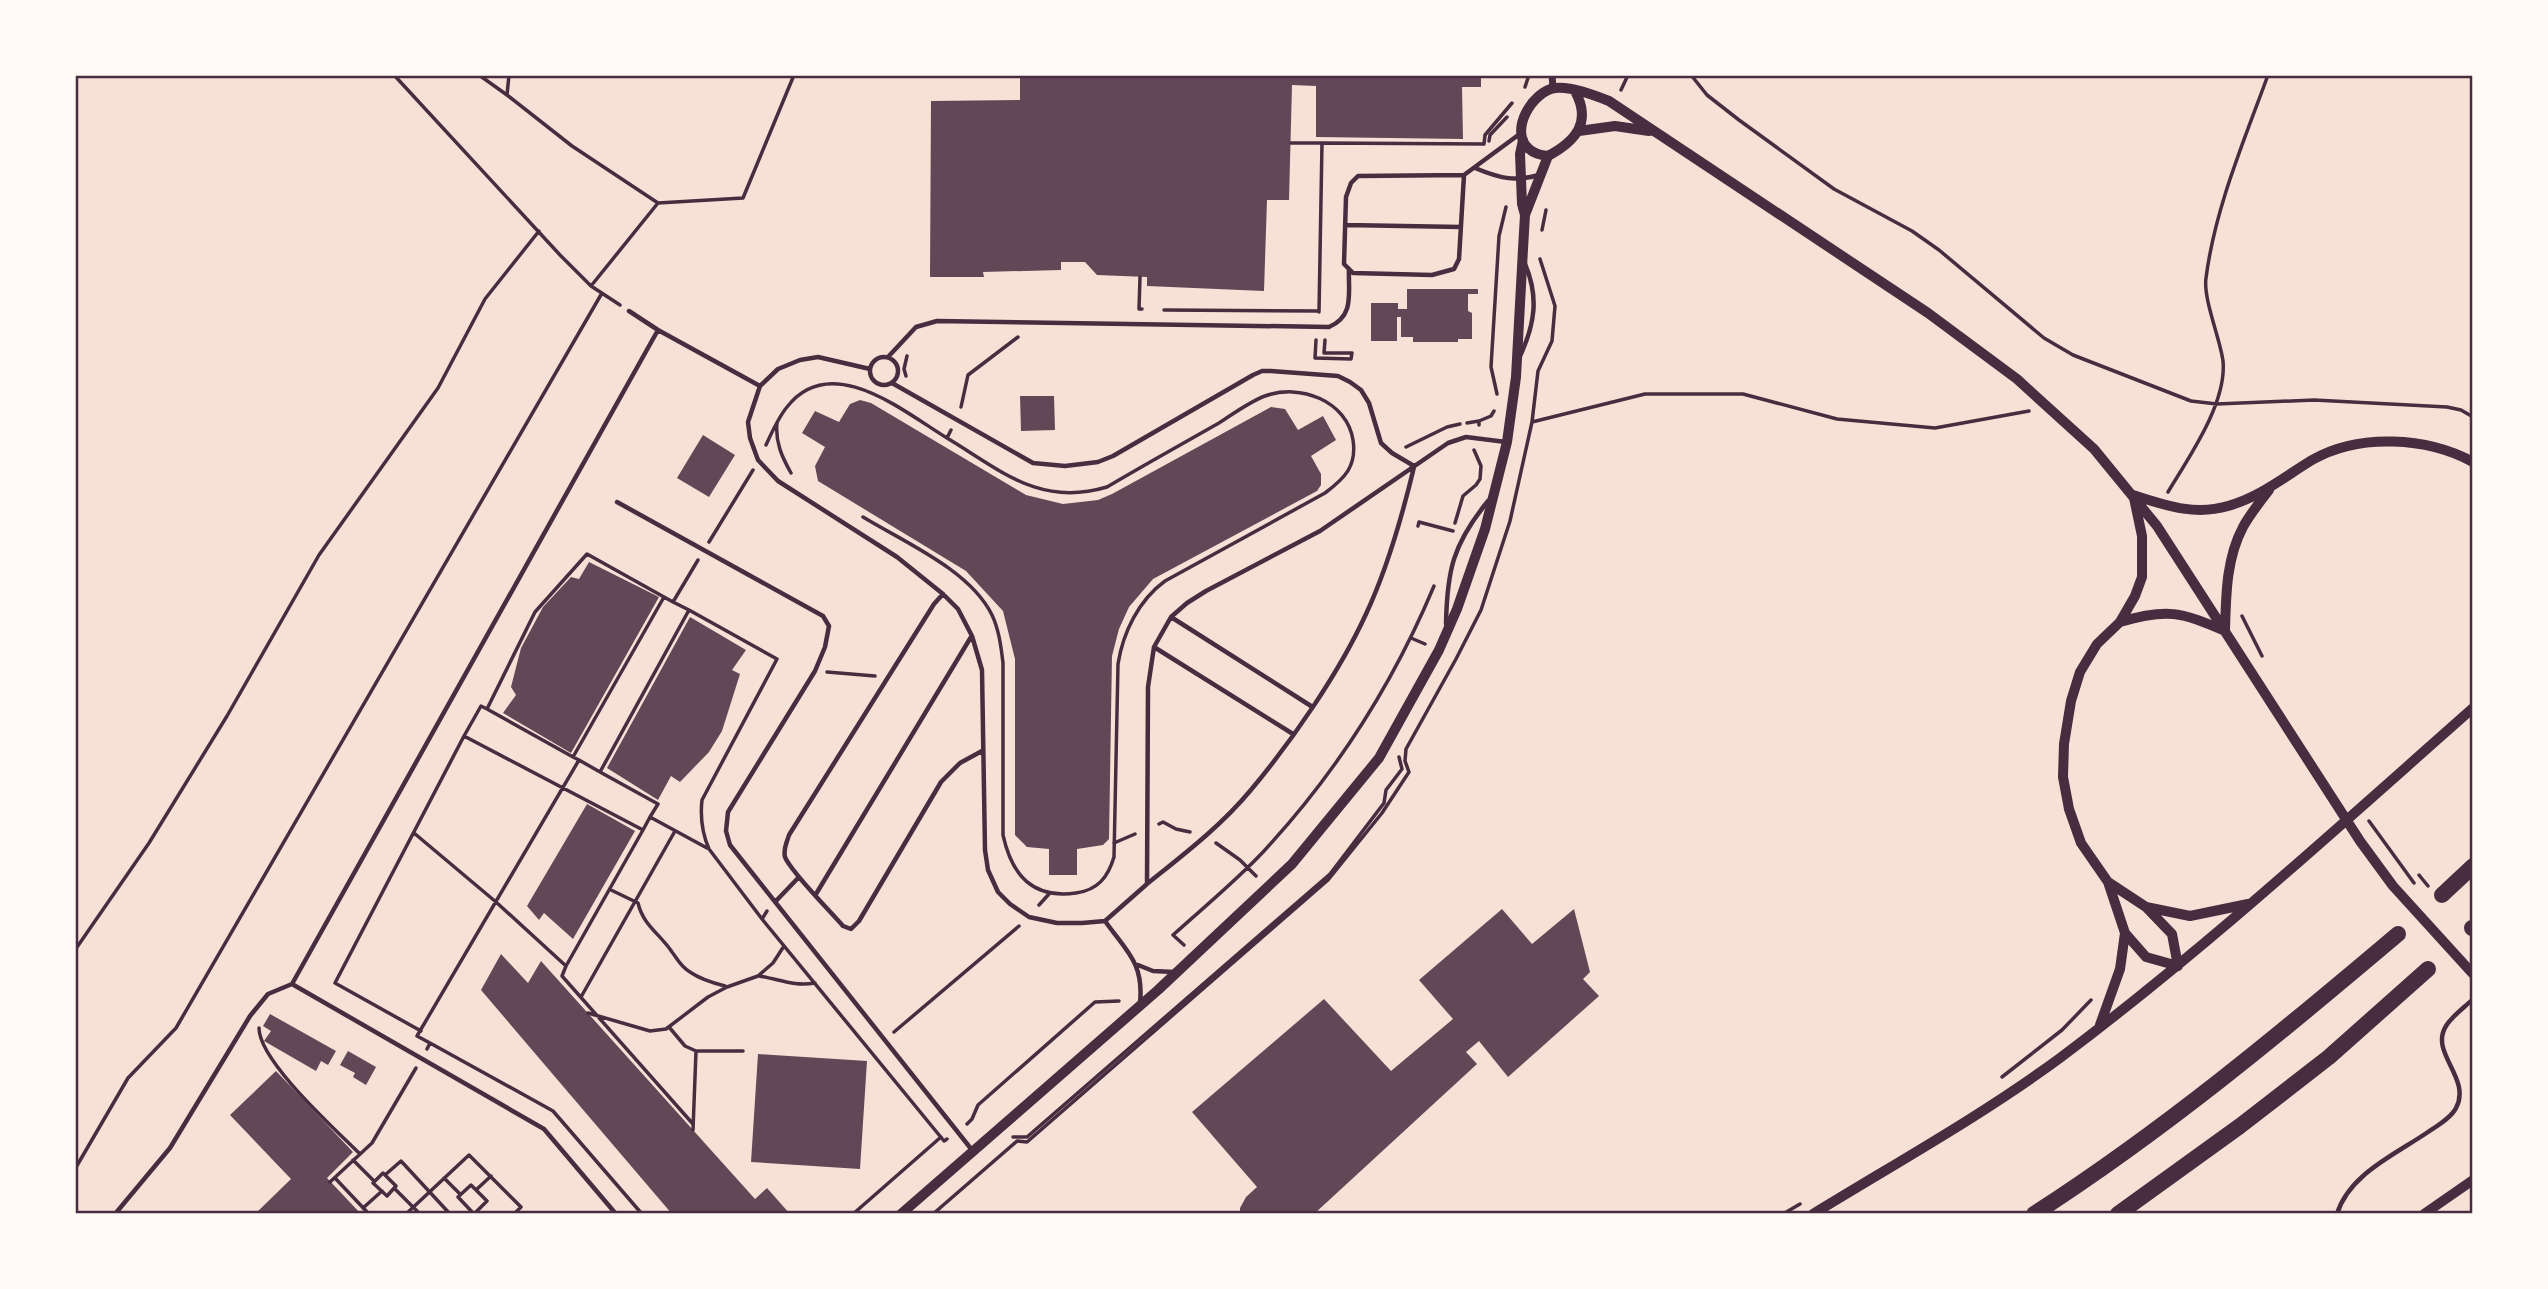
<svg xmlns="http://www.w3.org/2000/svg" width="2548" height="1289" font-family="'Varela Round',sans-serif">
<rect width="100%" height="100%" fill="#f7e1d7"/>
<path fill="#644757" d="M 1020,75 L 1481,75 L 1481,87 L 1462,87 L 1463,139 L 1316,137 L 1316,86 L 1292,85 L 1289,200 L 1267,200 L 1264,291 L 1147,286 L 1147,277 L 1097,275 L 1085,262 L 1061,262 L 1061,270 L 983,272 L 984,277 L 930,277 L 931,101 L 1020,100 Z
M 1407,289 L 1478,289 L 1478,294 L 1468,294 L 1468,311 L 1472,313 L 1472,339 L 1458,339 L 1458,342 L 1413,342 L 1413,337 L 1401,337 L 1401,317 L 1397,317 L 1397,341 L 1371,341 L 1371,303 L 1398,303 L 1398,309 L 1407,309 Z
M 1020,396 L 1054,396 L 1055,430 L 1021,431 Z
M 860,400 L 871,403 L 1026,495 L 1063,504 L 1098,500 L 1112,494 L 1271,407 L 1285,409 L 1298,430 L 1323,416 L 1336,440 L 1311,456 L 1321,474 L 1321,485 L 1317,491 L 1153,579 L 1129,607 L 1119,629 L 1112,656 L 1109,839 L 1103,845 L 1077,849 L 1077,875 L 1049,875 L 1049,849 L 1027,847 L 1015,835 L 1015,659 L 1003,611 L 966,571 L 818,481 L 815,466 L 825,447 L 802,433 L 815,411 L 839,422 L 850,404 Z
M 703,435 L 735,455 L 709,497 L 677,478 Z
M 589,562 L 659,597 L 571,753 L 503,713 L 516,695 L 511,687 L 521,648 L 543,607 L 571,577 L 579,579 Z
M 690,617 L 746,650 L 732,670 L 740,674 L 722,731 L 709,752 L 680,782 L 671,776 L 658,800 L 607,768 Z
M 587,804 L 635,831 L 573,939 L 544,913 L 539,920 L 527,906 Z
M 1502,909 L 1532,944 L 1574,909 L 1590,972 L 1583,979 L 1599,996 L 1508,1077 L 1479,1041 L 1466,1052 L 1477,1064 L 1314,1214 L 1240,1214 L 1240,1208 L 1246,1197 L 1257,1187 L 1192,1112 L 1324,999 L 1391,1071 L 1453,1019 L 1419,980 Z
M 501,954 L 528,983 L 541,961 L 755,1199 L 767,1188 L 790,1214 L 672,1214 L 481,990 Z
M 270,1014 L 336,1051 L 328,1065 L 321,1061 L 316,1071 L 264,1041 L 271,1031 L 263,1026 Z
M 348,1051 L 376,1067 L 366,1085 L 353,1077 L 355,1073 L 340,1065 Z
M 758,1054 L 867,1061 L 860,1169 L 751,1162 Z
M 276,1071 L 353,1152 L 327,1178 L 361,1214 L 255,1214 L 291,1179 L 230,1115 Z"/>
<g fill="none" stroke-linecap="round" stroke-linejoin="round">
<path stroke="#4a2c40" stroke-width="3.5" d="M 394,75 L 560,255 L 591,286 L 620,305
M 479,75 L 507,95
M 509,75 L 507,95 L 572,146 L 658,203
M 1691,75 L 1707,95 L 1739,120 L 1834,189 L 1912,231 L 1939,250 L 2044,338 L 2073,355 L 2191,401 L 2217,404 L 2314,400 L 2447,407 L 2461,410 L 2473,417
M 1525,87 L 1529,75
M 1621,90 L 1628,75
M 1489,141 L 1490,135 L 1507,117
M 1291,143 L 1322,143 L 1319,312
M 1322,143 L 1484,144 L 1485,135 L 1512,103
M 1542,230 L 1546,210
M 1140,277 L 1139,309 L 1142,309
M 591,286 L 658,203 L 743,198 L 794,75
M 1164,310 L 1319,311
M 1316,340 L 1315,358 L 1351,359 L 1352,353 L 1324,353 L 1325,340
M 906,376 L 904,369 L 907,356
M 1497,394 L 1491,367 L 1499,236 L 1506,207
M 961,407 L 968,375 L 1018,337
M 1479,421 L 1491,416 L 1494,411
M 1532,422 L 1645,394 L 1743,394 L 1837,419 L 1935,428 L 2029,411
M 777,423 C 775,442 782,457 791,473
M 1467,423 L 1479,421 L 1479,425
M 766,445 C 772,432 778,418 787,407 C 831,350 904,412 947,438 L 951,430
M 1406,447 L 1447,427 L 1460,424
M 2168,492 C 2189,457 2227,403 2223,361 C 2220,338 2203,299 2206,278 C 2215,208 2244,141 2268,75
M 863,517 C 904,542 970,570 992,615 C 999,630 1001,646 1003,663 L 1003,835 C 1012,876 1033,899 1076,893 C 1098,890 1108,877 1114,857 L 1118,664 C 1123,632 1139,600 1165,581 L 1325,493 C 1345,478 1357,466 1353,440 C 1347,401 1300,383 1265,396 C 1249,402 1233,414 1219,423 C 1182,444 1144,465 1107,487 C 1039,507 1002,471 947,438
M 1455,523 L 1463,496 L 1476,485 L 1480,479 L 1481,466 L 1474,450
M 1418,526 L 1419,522 L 1453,531
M 709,542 L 753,470
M 689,610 L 777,659 L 702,800 C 700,818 702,833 709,849 L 762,919
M 2242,616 L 2262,656
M 1411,638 L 1425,644
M 827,672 L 875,676
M 487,709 L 573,757
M 464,736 L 481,706 L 487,709 L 535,612 L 587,554 L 664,597
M 579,760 L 573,757 L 664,597 L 673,602
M 600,772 L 658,804 L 650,817 L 707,848
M 2369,821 L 2414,883
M 1159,824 L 1163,822 L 1176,829 L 1190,832
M 643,830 L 650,817
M 414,833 L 496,902 L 566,966 L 643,830 L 464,736 L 335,983 L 421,1031
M 1114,843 L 1135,834
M 1216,843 L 1240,860 L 1256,876
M 2419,875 L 2428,886
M 611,890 L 638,903 C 643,925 660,934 672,952 C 678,960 681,967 690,972 C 700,979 713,983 725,986
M 1039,905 L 1049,894
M 767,911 L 762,919 L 944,1141 L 947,1139
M 1184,945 L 1173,935 C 1204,907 1236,881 1264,851 C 1336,773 1393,684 1434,586
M 75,950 L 149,843 L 227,716 L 319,555 L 438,388 L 485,299 L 539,231
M 566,966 L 562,976 L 693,1124
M 759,976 C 779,979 794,987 815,983
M 581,997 L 675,831
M 588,1013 L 650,1031 L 666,1029 L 708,997 L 727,987 L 758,976 L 773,963 L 784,946
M 669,1027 L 685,1046 L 696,1051 L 693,1130
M 259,1028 C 259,1061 335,1129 360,1154
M 894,1032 L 1019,926
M 430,1043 L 553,1111 L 642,1214
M 427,1049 L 430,1043 L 417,1036 L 579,760 L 600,772 L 689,610 L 673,602 L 698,560
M 696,1051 L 743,1051
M 2002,1077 L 2062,1030 L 2091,1000
M 967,1124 L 972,1119 L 978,1105 L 1095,1002 L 1119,1001
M 1013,1137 L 1027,1137 L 1330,874 L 1384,803 L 1386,790 L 1402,769 L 1399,757
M 353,1160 L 374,1181
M 75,1169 L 128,1078 L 176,1028 L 602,293
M 383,1173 L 396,1186 L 387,1196 L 373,1183 Z
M 385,1175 L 401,1161 L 450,1214
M 335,1178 L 369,1214
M 444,1178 L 460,1194
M 330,1182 L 372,1143 L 416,1068
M 471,1185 L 487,1201 L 474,1214 L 458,1197 Z
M 394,1188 L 420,1214
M 477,1189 L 491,1176
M 363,1208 L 382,1191
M 406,1214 L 469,1155 L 521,1207 L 514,1214
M 853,1214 L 941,1137
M 933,1214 L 1017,1141 L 1027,1142 L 1328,880 L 1382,813 L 1409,772 L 1405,761 L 1406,749 L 1456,659 L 1481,610 L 1510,521 L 1532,422 L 1538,371 L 1552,341 L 1555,306 L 1540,259
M 1783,1214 L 1800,1204"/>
<path stroke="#4a2c40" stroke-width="4.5" d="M 1475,168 C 1499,178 1514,182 1539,175
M 1464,175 L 1459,259 L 1454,269 L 1432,275 L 1353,273 L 1344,264 L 1346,197 L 1351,183 L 1358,176 L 1464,175 L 1521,133
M 1345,225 L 1461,227
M 629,311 L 658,330 L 760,386
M 1520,356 C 1535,324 1539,297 1525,264
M870 371a14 14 0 1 1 28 0a14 14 0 1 1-28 0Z
M 888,357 L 916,327 L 937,321 L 1329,327 C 1355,316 1348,293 1349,269
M 870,369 L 818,357 L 800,360 L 778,369 L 760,386 L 748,422 L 750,438 L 758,460 L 778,481 L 897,557 L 943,594 L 958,609 L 972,636 L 982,670 L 985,850 L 988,870 L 998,892 L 1010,904 L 1029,917 L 1057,923 L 1082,923 L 1105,921 L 1147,884 L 1148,687 L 1154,647 L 1171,617 L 1187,603 L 1206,591 L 1320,531 L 1448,443 L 1466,437 L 1506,442
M 892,383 L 1033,463 L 1065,466 L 1098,462 L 1113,456 L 1253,375 L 1262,371 L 1271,371 L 1338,376 L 1350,382 L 1361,390 L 1369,403 L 1381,443 L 1392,453 L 1414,466
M 617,502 L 823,616 L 829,626 L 825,647 L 815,671 L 728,812 L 726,831 L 730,845 L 972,1150
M 943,594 L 934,604 L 789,835 C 787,842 783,849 785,857 C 790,871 831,912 843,926 L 851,929 L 859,921 L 941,782 L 960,763 L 982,751
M 1171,617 L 1311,706
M 1446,624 C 1447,570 1453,544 1488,501
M 1154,647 L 1293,734
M 1147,884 C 1183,855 1220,827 1250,791 C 1292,741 1339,673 1366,614 C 1388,567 1402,517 1414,467
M 816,894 L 971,637
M 775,902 L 799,877
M 1105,921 C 1127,952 1144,963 1140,1003
M 1138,965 L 1153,971 L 1174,972
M 292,984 L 544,1129 L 616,1214
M 115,1214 L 170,1148 L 250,1016 L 268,994 L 292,984 L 658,330
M 2337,1214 C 2349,1174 2396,1154 2428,1132 C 2437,1126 2451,1118 2456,1108 C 2472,1078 2429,1053 2446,1026 C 2452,1016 2465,1007 2473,999"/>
<path stroke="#4a2c40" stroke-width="7" d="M 1552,75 L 1553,88"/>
<path stroke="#4a2c40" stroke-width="10" d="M 1575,91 C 1592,122 1576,141 1548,156 C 1541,155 1534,154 1528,148 C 1509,130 1533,91 1555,88 C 1571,86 1594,95 1609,101 L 1928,313 L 2017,379 L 2094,449 L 2157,526 L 2360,841 L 2393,886 L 2473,974
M 1579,131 L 1615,126 L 1649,131
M 1525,215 L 1548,156
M 2133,495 C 2165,505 2194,516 2228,506 C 2260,497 2284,477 2312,460 C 2359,433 2427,437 2473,462
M 2134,498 L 2142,536 L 2142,577 L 2135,596 L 2120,622 L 2097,644 L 2080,672 L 2071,701 L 2064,744 L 2063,777 L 2069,809 L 2081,843 L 2108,882 L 2125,933 L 2146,957 L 2178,966
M 2120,622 C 2167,608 2181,612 2225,631
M 2225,631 C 2226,596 2226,559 2243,527 C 2250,514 2260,502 2269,490
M 2108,882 L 2146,907 L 2172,934 L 2178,966
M 2146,907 L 2190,916 L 2248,904
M 2100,1025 L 2120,969 L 2125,933
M 901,1214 L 1158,990 L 1292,864 L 1379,758 L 1439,650 L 1457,609 L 1485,529 L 1507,442 L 1516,377 L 1523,249 L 1525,215 L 1522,204 L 1520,154 L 1523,140
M 1813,1214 C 1896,1163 1981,1116 2060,1058 C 2204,950 2337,828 2473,708
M 2424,1214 L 2473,1180"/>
<path stroke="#4a2c40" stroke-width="16" d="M 2442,895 L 2473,866
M 2472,928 L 2473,928
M 2034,1214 C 2163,1131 2281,1033 2398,934
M 2118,1214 L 2240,1126 L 2329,1057 L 2428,969"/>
</g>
<rect width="2548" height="1289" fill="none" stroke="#fffaf5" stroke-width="154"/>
<rect x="77" y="77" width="2394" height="1135" fill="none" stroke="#4a2c40" stroke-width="2.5"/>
</svg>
